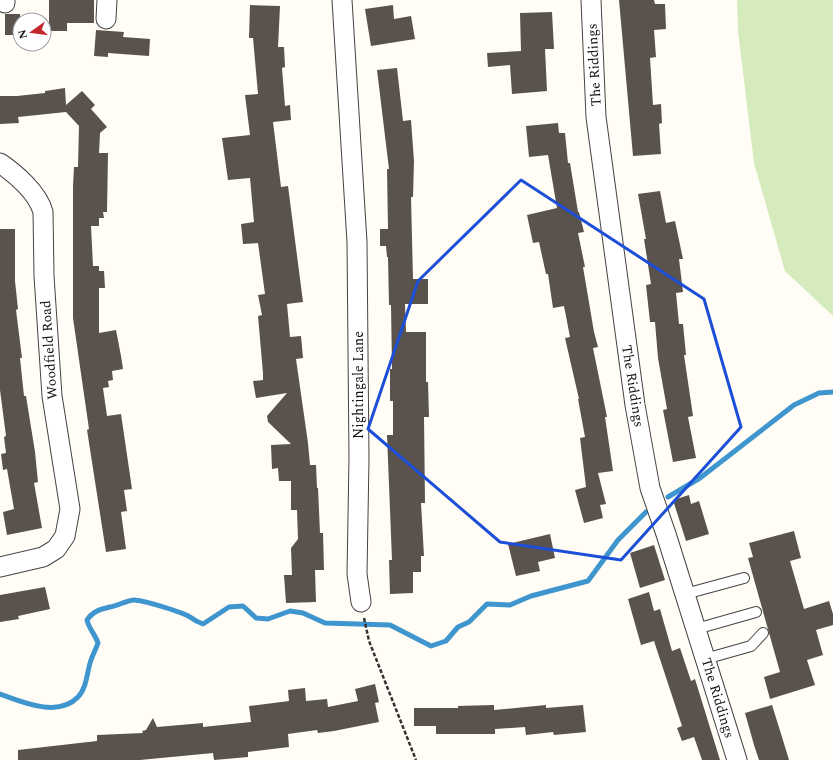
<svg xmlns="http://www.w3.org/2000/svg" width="833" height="760" font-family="Spectral,serif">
<rect width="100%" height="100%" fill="#fffdf5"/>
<path fill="#d5ebbd" d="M 737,0 L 833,0 L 833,316 L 785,271 L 754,163 L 738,31 Z"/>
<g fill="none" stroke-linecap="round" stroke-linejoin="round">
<path stroke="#3f96cf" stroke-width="5" d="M 668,497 L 700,478 L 794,405 L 819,393 L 833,392
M 0,694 C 22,702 58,718 78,697 C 87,688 87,671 91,660 C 93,654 96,649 98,643 C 95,634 89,629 87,620 C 93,611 101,609 110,607 C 117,606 128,600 134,600 C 143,600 182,612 190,617 C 194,620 197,622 203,624 L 229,607 L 243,606 L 256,618 L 268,619 L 290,611 L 303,613 L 325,623 L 390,625 L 431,646 L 446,641 L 458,627 L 469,622 L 487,604 L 510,605 L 531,596 L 588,581 L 618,540 L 646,512"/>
</g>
<path fill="#5a524d" d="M 49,0 L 94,0 L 94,23 L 67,23 L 67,31 L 49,31 Z
M 619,0 L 654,0 L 655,4 L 665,4 L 666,29 L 654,30 L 656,57 L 650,58 L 653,105 L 661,104 L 662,123 L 659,124 L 661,154 L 633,156 Z
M 250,5 L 280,6 L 278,47 L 284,47 L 285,67 L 282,68 L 285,106 L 290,105 L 291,120 L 273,122 L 281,187 L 288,186 L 303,302 L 287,304 L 290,337 L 301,336 L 303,358 L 296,359 L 308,443 L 310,465 L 316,465 L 317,488 L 318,488 L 320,533 L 323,533 L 324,570 L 315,570 L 316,602 L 286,603 L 284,575 L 292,575 L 291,548 L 298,539 L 297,510 L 291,510 L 291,481 L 279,481 L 278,468 L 272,469 L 271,445 L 291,444 L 268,422 L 267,416 L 287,393 L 256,398 L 253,381 L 263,380 L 263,373 L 258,316 L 262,315 L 258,295 L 265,294 L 258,243 L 243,244 L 241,224 L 254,222 L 250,178 L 228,180 L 222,138 L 250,135 L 245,95 L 258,94 L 253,38 L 249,38 Z
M 393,5 L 394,19 L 411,16 L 415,39 L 371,46 L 365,9 Z
M 552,12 L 554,49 L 545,49 L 547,91 L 512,94 L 510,65 L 488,67 L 487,53 L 521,51 L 520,13 Z
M 5,14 L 20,14 L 20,35 L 5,35 Z
M 96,30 L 124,32 L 123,37 L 150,39 L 149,56 L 108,53 L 108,57 L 94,56 Z
M 397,68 L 403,121 L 411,120 L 414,161 L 413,197 L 411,197 L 413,279 L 428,279 L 428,304 L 405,304 L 406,332 L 426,332 L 426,382 L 428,382 L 429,417 L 424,417 L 425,503 L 421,503 L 424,556 L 421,556 L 421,572 L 413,572 L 413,593 L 390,594 L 389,560 L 392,560 L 387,435 L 393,435 L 393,401 L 390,401 L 390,369 L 392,369 L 391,305 L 389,305 L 388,257 L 387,257 L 386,246 L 380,246 L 380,229 L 388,229 L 387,169 L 389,169 L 377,70 Z
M 65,88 L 66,105 L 82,91 L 95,105 L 91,109 L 107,127 L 100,133 L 99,153 L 108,153 L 107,212 L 103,212 L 104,218 L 99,218 L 99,226 L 91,226 L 93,266 L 99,266 L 99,271 L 104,271 L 105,288 L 99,288 L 99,333 L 116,330 L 121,356 L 123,369 L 112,371 L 113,380 L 108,381 L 109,387 L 103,388 L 107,416 L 121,414 L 132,489 L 124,490 L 127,511 L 121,512 L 126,549 L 106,552 L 87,430 L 89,429 L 73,318 L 73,186 L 74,167 L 78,167 L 79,126 L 66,112 L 18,117 L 19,123 L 0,124 L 0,96 L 17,96 L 45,93 L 45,91 Z
M 558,123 L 559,133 L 565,133 L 568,163 L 570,163 L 578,212 L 579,212 L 584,232 L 578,233 L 585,267 L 583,267 L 594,332 L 598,347 L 593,348 L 607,417 L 605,417 L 613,471 L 598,473 L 606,504 L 600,505 L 603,518 L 584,523 L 575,490 L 586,487 L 580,438 L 585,437 L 578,399 L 579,399 L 565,338 L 570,337 L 564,306 L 553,308 L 548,274 L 546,274 L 539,242 L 533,243 L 527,215 L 557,208 L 548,155 L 529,157 L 526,126 Z
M 660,191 L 666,223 L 675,221 L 683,259 L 679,259 L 683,292 L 676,293 L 679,324 L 683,324 L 686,355 L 684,355 L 693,416 L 688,417 L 696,458 L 673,462 L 663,410 L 667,409 L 658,358 L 655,322 L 650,322 L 646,285 L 651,284 L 644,239 L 646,239 L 638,194 Z
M 0,229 L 15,229 L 15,281 L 18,309 L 16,310 L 22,358 L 20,358 L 24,396 L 26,396 L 35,452 L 38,482 L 34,483 L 42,528 L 7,535 L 3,512 L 14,509 L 7,469 L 3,470 L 1,454 L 6,453 L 4,437 L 6,436 L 0,390 Z
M 689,495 L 691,504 L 699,501 L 709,534 L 686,541 L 673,500 Z
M 794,531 L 801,558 L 790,561 L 804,609 L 829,601 L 833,614 L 833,625 L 816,630 L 823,655 L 807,660 L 815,685 L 770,699 L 764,677 L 780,672 L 748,558 L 753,557 L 749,543 Z
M 550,534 L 555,558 L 538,562 L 540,571 L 516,576 L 508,544 Z
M 654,545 L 665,580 L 640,588 L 630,553 Z
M 45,587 L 50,609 L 18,616 L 19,619 L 0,622 L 0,595 Z
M 649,592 L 654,611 L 660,609 L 672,651 L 680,648 L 691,681 L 695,679 L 720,760 L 702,760 L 694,737 L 682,741 L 677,728 L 682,726 L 654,641 L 641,645 L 628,599 Z
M 375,684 L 379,702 L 375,703 L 379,722 L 334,731 L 318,733 L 317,730 L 288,734 L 289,747 L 248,752 L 248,757 L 214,760 L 213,753 L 140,760 L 18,760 L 18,750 L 97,741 L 97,735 L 143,733 L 142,731 L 146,730 L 153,718 L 157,727 L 203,723 L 203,727 L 251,722 L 249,706 L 289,701 L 288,690 L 305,688 L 306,701 L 327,699 L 328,707 L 358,701 L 355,689 Z
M 494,705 L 494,710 L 546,705 L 546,708 L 583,705 L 586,732 L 554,735 L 553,732 L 526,735 L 525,727 L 495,729 L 495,734 L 436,734 L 436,726 L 414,726 L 414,708 L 458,708 L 458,706 Z
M 772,705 L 782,737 L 789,760 L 759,760 L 754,745 L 745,713 Z"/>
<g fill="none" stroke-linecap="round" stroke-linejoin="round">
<g stroke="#444" stroke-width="12">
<path id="lane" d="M 685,594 L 744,578
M 696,629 L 756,612
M 705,659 L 751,646 L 763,633"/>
</g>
<g stroke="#444" stroke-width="21">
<path id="street" d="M 5,0 L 5,3
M 342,0 L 357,242 L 359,459 L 357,574 L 361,602
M 591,0 L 596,117 L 635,405 L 650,488 L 666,534 L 737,760
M 106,19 L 107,0
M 0,163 C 16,174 38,193 43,212 L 44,276 L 52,396 L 70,509 L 65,536 L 56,549 L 43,557 L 0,567"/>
</g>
<path stroke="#333" stroke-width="2.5" stroke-dasharray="4 2" stroke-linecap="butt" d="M 364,618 L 369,641 L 416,760"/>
<use href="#lane" stroke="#fff" stroke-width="10"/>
<use href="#street" stroke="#fff" stroke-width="19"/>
</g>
<path fill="none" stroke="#1d4ed8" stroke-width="3" stroke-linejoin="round" d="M 521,180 L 704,299 L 741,427 L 621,560 L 500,542 L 368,429 L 418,281 Z"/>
<g text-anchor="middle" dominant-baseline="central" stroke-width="4" stroke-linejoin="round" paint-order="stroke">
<g font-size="14" fill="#111" stroke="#fff">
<text transform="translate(594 65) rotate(-93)">The Riddings</text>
<text transform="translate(49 350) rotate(-94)">Woodfield Road</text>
<text transform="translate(358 385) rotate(-90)">Nightingale Lane</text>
<text transform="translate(633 386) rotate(81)">The Riddings</text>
<text transform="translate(718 698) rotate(73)">The Riddings</text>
</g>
</g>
<g transform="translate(32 32) rotate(256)"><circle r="19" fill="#ffffff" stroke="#a0a0a0"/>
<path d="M0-3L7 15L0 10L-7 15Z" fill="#c4262e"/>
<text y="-6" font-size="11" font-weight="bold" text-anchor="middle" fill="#111111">N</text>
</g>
</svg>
